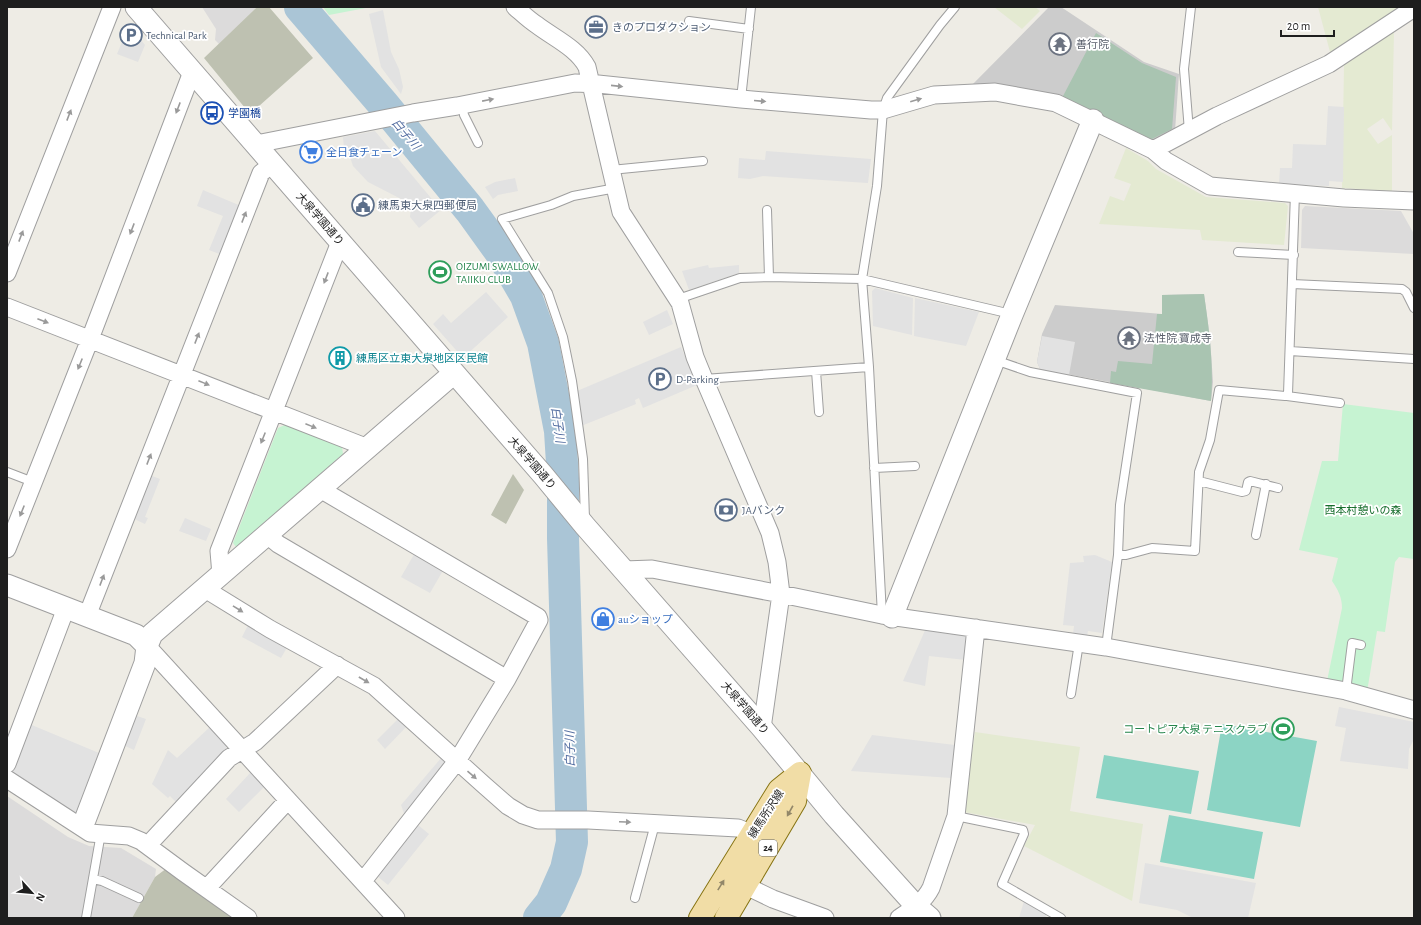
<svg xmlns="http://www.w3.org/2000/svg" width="1421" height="925" font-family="'Alegreya Sans','Noto Sans JP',sans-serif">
<rect width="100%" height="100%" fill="#eeece5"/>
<path fill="#dcdbdb" d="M 202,7 L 257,7 L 219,44 L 215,40 L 216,29 Z
M 1305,206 L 1401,211 L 1414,234 L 1414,254 L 1301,248 L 1302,210 Z
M 7,796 L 68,837 L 89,846 L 121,848 L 156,869 L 155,877 L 132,918 L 7,918 Z"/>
<path fill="#ccc" d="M 1049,7 L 1061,7 L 1144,62 L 1179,74 L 1175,131 L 1151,143 L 1065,102 L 970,87 Z
M 1204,294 L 1210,338 L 1213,382 L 1211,401 L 1040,369 L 1037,362 L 1042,334 L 1055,305 L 1162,314 L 1162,295 Z"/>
<path fill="#bec1b1" d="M 257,7 L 269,7 L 313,58 L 250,114 L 204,58 Z
M 513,474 L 524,490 L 506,524 L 491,515 Z
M 167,868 L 233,918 L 132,918 L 155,877 Z"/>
<path fill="#e4ead2" d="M 994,7 L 1035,7 L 1040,11 L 1022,29 Z
M 1318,7 L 1402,7 L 1338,49 L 1330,52 Z
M 1394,31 L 1392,131 L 1383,118 L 1367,129 L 1378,144 L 1392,135 L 1392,191 L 1342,188 L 1344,65 Z
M 1126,148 L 1148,161 L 1156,169 L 1206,197 L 1285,203 L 1288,206 L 1284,245 L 1202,240 L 1200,230 L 1099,224 L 1110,196 L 1124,201 L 1131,184 L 1114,178 Z
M 975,732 L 1080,747 L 1070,811 L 1143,824 L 1132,901 L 1024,846 L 1035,825 L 964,812 Z"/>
<path fill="#a9c4b1" d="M 1096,33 L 1142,63 L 1176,77 L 1172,129 L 1148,141 L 1062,98 Z
M 1204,294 C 1209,329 1214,365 1211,401 L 1110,383 L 1111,371 L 1116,372 L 1118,361 L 1152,364 L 1157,314 L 1162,314 L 1162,295 Z"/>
<path fill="#c6f3d2" d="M 323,7 L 371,7 L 329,15 Z
M 1343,404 L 1414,413 L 1414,559 L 1399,557 L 1395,562 L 1385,632 L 1377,631 L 1367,692 L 1327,681 L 1342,608 C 1342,597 1338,590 1332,581 L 1338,558 L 1299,550 L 1322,461 L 1338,461 Z
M 287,424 L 342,447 L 343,454 L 236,547 L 233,543 L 278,428 Z"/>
<path fill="#8cd4c4" d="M 1222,724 L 1317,741 L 1300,827 L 1207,810 Z
M 1104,755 L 1199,771 L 1191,814 L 1096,798 Z
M 1169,815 L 1263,832 L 1254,879 L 1160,862 Z"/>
<path fill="#e2e2e2" d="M 383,10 L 391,52 L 399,69 L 403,87 L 401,94 L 381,67 L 369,14 Z
M 129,25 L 145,45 L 138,62 L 117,54 Z
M 1328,106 L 1344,107 L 1343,182 L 1329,181 L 1329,186 L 1279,184 L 1280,168 L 1292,168 L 1293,144 L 1326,145 Z
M 375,131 L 441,210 L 419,228 L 410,217 L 411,208 L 405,201 L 368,182 L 353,166 L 350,157 L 344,148 L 343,137 Z
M 766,151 L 871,159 L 868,183 L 763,176 L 750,179 L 738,178 L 739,158 L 765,160 Z
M 515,178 L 518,191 L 498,195 L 493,199 L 485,187 L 495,182 Z
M 203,190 L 241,206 L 222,255 L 209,250 L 223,216 L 197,206 Z
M 708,265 L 709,268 L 739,265 L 739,273 L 689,290 L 682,271 Z
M 875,288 L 913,298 L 912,335 L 873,326 L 872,291 Z
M 486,292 L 508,317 L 463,358 L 433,324 L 443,314 L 451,323 Z
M 915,298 L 979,312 L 966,346 L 914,336 Z
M 667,310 L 673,324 L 649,335 L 643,322 Z
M 1042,336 L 1075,342 L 1069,375 L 1040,369 L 1037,362 Z
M 681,347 L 697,385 L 643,408 L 639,398 L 635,400 L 636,404 L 581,426 L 577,391 Z
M 147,474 L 160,479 L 145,517 L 148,518 L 145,524 L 130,517 Z
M 185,518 L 211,529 L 206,541 L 179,531 Z
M 416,551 L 445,567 L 430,593 L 401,577 Z
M 1095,555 L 1112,562 L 1102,633 L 1088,631 L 1087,636 L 1073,634 L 1074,626 L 1063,625 L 1070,563 L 1084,562 L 1083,556 Z
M 249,623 L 289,644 L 281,658 L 242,637 Z
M 926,628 L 964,633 L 969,639 L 966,660 L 929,656 L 925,686 L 903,681 Z
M 1339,707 L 1414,722 L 1414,739 L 1409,749 L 1408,769 L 1340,761 L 1346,728 L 1335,726 Z
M 134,715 L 146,719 L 134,750 L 123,745 Z
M 400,717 L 408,725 L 385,749 L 377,740 Z
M 27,723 L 99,753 L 75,815 L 12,772 L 10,766 Z
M 212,725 L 227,743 L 226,750 L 176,802 L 170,796 L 168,798 L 152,784 L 168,750 L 177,758 Z
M 872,735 L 955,745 L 951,778 L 851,771 Z
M 442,757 L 447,767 L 405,816 L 401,805 Z
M 251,772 L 265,786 L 239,812 L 226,799 Z
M 418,825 L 429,834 L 388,885 L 377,876 Z
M 1145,863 L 1256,883 L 1248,918 L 1193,918 L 1177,910 L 1139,903 Z
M 1024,901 L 1047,914 L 1045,918 L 1019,918 Z"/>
<path fill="#fff" d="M 398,103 L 416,125 L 391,130 L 372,108 Z
M 546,453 L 576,490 L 577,539 L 547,505 Z"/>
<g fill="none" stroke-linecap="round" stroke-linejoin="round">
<path stroke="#aac5d6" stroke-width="32" d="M 300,7 L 383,104 L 470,210 L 501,253 L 526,296 L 543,343 L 560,431 L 563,479 L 563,538 L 572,842 L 566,869 L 551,903 L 539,918"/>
<g stroke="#9f9f9f" stroke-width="10">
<path id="service" d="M 689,21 L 749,29
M 741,99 L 751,7
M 462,105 L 464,115 L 478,143
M 1189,131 L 1184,69 L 1191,7
M 611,170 L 703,161
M 767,210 L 769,277
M 1238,252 L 1294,255
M 1292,284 L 1402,289 L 1406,292 L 1414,308
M 678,299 L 740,278 L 769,277 L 862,279 L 1011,314
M 1290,351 L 1414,359
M 995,360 L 1030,372 L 1137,393 L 1120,505 L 1118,555 L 1106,647
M 816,371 L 819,412
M 704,379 L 869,367
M 1287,396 L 1340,403
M 874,468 L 915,466
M 7,472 L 33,482
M 1199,481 L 1242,492 L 1246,491 L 1248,482 L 1250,481 L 1278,488
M 585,519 L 583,459 L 572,381 L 563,337 L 548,293 L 502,219 L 551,205 L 573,196 L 616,188
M 1256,535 L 1266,484
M 1118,555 L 1126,555 L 1152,548 L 1195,551 L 1199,472 L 1210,440 L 1219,390 L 1285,396 L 1288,394 L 1295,193
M 882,615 L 869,367 L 862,279 L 877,186 L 883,110 L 887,98 L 940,25 L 955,7
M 1346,691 L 1352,643 L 1361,645
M 1071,694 L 1079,643
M 956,816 L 1023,830 L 1024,834 L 1002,884 L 1061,918
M 93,879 L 102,881 L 139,898
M 635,898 L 655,824
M 86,918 L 101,833"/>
</g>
<g stroke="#9f9f9f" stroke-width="19">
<path id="minor" d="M 515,7 C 522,13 529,20 537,25 C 554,38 577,48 587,67 L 621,212 L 680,303 L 695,357 L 704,379 L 770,533 L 777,562 L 781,594 L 762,728
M 256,144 L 413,113 L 457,106 L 575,83 L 598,84 L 741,99 L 871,110 L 883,110 L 934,95 L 995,92 L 1056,103 L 1153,150 L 1166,161 L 1210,186 L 1344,198 L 1414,201
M 1153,150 L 1217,116 L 1329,64 L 1414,8
M 7,273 L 112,7
M 7,307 L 368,448
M 320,489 L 538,617 L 539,620 L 507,679 L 457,761 L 363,881
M 267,535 L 278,544 L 507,679
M 7,549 L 90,339 L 192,72
M 624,570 L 652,569 L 781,594 L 882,615 L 1106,647 L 1346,691 L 1414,710
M 221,575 L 219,551 L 340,242
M 205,589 L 270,629 L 374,686 L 484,785 L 508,806 L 523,815 L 538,820 L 588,820 L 738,828 L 753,834
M 87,616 L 261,173 L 272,164
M 147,646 L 396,918
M 7,764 L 66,608
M 7,779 L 90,833 L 129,836 L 141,841 L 183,872 L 248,918
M 148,845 L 229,758 L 255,742 L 337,665
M 746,886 L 773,899 L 825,918
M 207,888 L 288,800
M 899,918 C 911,910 924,902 931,888 L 956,816 L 976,628"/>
</g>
<g stroke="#9f9f9f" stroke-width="23">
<path id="tertiary" d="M 136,7 L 543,475 L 585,526 L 762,728 L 834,815 L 916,906 L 930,918
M 7,585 L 136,635 L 147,646
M 892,617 L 1012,315 L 1093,120
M 85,820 L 145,663 L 147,646 L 152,634 L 454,373"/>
</g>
<g stroke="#867311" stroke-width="24">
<path id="primary" d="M 700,918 L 779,790 L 800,773
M 726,918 L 795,801 L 800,773"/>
</g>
<use href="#service" stroke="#fff" stroke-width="8"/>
<use href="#minor" stroke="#fff" stroke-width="17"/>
<use href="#tertiary" stroke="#fff" stroke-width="21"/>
<use href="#primary" stroke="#f1dda6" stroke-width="22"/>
</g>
<defs><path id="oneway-solid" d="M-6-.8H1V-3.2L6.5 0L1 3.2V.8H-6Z"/></defs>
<g fill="#9a9a9a">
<use href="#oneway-solid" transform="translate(617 86) rotate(6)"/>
<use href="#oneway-solid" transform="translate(488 100) rotate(-11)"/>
<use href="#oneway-solid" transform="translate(916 100) rotate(-16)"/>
<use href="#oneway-solid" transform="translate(760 101) rotate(5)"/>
<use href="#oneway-solid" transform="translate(178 108) rotate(111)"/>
<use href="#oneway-solid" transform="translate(69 115) rotate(-69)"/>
<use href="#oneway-solid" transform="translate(244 217) rotate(-69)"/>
<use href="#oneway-solid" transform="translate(132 229) rotate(111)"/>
<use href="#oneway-solid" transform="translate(21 236) rotate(-69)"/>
<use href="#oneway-solid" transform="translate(326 278) rotate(111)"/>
<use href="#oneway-solid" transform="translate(43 321) rotate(21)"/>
<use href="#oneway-solid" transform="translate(197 338) rotate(-69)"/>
<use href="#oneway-solid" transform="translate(80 364) rotate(112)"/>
<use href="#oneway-solid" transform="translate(204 383) rotate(22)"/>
<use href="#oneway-solid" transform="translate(311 426) rotate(22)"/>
<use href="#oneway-solid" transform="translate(263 438) rotate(112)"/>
<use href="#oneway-solid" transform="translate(149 459) rotate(-69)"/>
<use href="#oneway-solid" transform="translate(22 511) rotate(112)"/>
<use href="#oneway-solid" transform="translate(102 580) rotate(-69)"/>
<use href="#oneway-solid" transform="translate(238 609) rotate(32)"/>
<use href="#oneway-solid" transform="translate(364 680) rotate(30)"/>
<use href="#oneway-solid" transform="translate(472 775) rotate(41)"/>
<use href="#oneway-solid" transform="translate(625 822) rotate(3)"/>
</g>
<g fill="#928769">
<use href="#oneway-solid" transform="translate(790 811) rotate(119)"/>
<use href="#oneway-solid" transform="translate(721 885) rotate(-58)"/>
</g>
<defs>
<g id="office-ring" transform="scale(1.15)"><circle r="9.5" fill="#fff" stroke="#5c6f8a" stroke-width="1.5"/><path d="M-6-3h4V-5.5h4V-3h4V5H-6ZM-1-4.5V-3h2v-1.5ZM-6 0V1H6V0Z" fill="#5c6f8a"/></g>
<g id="parking-ring" transform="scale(1.15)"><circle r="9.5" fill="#fff" stroke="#5c6f8a" stroke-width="1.5"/><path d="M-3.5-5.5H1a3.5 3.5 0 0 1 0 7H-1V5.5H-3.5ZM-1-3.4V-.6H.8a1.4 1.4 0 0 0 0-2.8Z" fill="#5c6f8a"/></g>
<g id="temple-ring" transform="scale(1.15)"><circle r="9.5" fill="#fff" stroke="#6b7280" stroke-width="1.5"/><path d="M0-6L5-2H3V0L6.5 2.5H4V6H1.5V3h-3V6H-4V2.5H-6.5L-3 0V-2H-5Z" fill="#6b7280"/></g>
<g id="bus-ring" transform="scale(1.15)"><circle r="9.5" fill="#fff" stroke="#1a4fb4" stroke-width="1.5"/><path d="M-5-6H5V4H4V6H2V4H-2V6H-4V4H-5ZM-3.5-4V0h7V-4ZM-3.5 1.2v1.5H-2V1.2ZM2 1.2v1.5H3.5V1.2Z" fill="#1a4fb4"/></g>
<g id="supermarket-ring" transform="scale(1.15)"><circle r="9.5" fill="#fff" stroke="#3f7fe0" stroke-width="1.5"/><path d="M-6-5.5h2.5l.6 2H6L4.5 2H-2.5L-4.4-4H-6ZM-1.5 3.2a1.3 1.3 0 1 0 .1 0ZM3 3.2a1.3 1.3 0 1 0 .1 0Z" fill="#3f7fe0"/></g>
<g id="civic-ring" transform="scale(1.15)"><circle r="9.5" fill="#fff" stroke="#5c6f8a" stroke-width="1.5"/><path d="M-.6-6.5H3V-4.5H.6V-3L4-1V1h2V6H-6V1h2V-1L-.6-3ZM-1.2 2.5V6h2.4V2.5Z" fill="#5c6f8a"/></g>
<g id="stadium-ring" transform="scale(1.15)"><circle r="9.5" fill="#fff" stroke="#2e9e5b" stroke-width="1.5"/><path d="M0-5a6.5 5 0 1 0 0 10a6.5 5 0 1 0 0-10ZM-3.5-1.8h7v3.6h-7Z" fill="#2e9e5b"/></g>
<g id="building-ring" transform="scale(1.15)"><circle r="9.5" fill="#fff" stroke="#0f9aa8" stroke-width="1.5"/><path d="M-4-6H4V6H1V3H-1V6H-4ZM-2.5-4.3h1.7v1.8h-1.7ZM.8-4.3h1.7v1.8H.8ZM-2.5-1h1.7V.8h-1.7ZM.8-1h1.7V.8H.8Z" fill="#0f9aa8"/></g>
<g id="bank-ring" transform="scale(1.15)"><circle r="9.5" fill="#fff" stroke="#5c6f8a" stroke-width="1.5"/><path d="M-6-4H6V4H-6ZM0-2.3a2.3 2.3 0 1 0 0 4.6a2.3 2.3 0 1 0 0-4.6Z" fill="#5c6f8a"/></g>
<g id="shop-ring" transform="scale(1.15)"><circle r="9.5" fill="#fff" stroke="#3f7fe0" stroke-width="1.5"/><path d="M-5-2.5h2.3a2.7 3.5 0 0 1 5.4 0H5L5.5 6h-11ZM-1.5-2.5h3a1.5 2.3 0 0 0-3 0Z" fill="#3f7fe0"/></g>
</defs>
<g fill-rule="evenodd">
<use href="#office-ring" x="596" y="27"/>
<use href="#parking-ring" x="131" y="35"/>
<use href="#temple-ring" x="1060" y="44"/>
<use href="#bus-ring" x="212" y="113"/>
<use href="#supermarket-ring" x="311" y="152"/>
<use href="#civic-ring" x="363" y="205"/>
<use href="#stadium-ring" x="440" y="272"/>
<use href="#temple-ring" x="1129" y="338"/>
<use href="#building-ring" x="340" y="358"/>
<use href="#parking-ring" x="660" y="379"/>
<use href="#bank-ring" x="726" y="510"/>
<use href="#shop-ring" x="603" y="619"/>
<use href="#stadium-ring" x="1283" y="729"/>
</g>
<g text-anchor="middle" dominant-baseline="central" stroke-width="3.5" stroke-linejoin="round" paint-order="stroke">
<rect fill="#fff" stroke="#626262" stroke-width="1" x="759" y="840" width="18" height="16" rx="3"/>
<g font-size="10" font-weight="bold" fill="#1e1e1e">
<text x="768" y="848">24</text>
</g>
<g font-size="11" fill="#4e5e75" stroke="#fff" text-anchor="start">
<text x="612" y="27">きのプロダクション</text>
<text x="146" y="35">Technical Park</text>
<text x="378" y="205">練馬東大泉四郵便局</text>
<text x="676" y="379">D-Parking</text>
<text x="742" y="510">JAバンク</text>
</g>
<g font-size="11" fill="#5b616d" stroke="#fff" text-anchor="start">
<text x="1076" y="44">善行院</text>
<text x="1144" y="338">法性院 寶成寺</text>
</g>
<g font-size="11" fill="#164399" stroke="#fff" text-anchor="start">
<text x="228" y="113">学園橋</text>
</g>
<g font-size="11" fill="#366cbe" stroke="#fff" text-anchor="start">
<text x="326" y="152">全日食チェーン</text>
<text x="618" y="619">auショップ</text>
</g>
<g font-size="11" fill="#1e1e1e" stroke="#fff">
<text transform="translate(320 219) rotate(49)">大泉学園通り</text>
<text transform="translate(532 463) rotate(49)">大泉学園通り</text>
<text transform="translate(745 708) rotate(49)">大泉学園通り</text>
<text transform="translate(766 814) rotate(-57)">練馬所沢線</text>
</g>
<g font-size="11" fill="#27864d" stroke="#fff" text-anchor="start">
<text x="456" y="266">OIZUMI SWALLOW<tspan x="456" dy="13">TAIIKU CLUB</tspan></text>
<text x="1268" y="729" text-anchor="end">コートピア大泉 テニスクラブ</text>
</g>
<g font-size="11" fill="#0d838f" stroke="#fff" text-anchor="start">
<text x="356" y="358">練馬区立東大泉地区区民館</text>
</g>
<g font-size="11" fill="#186f2e" stroke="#fff">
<text x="1363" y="510">西本村憩いの森</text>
</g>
<g font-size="12" font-style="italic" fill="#556fa2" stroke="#fff">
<text transform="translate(406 134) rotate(50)">白子川</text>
<text transform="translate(558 425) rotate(82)">白子川</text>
<text transform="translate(570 749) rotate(-91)">白子川</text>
</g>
</g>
<rect width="1421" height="925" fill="none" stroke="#1e1e1e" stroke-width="16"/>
<g transform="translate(32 893) rotate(117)" stroke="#ffffff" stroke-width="3" paint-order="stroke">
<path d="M0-3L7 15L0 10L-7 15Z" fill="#1e1e1e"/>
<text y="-6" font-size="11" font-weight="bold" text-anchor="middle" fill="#1e1e1e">N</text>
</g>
<path d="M1281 30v6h53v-6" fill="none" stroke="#1e1e1e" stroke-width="2"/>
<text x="1287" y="30" font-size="12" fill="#1e1e1e" stroke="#ffffff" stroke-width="3" paint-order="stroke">20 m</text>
</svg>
